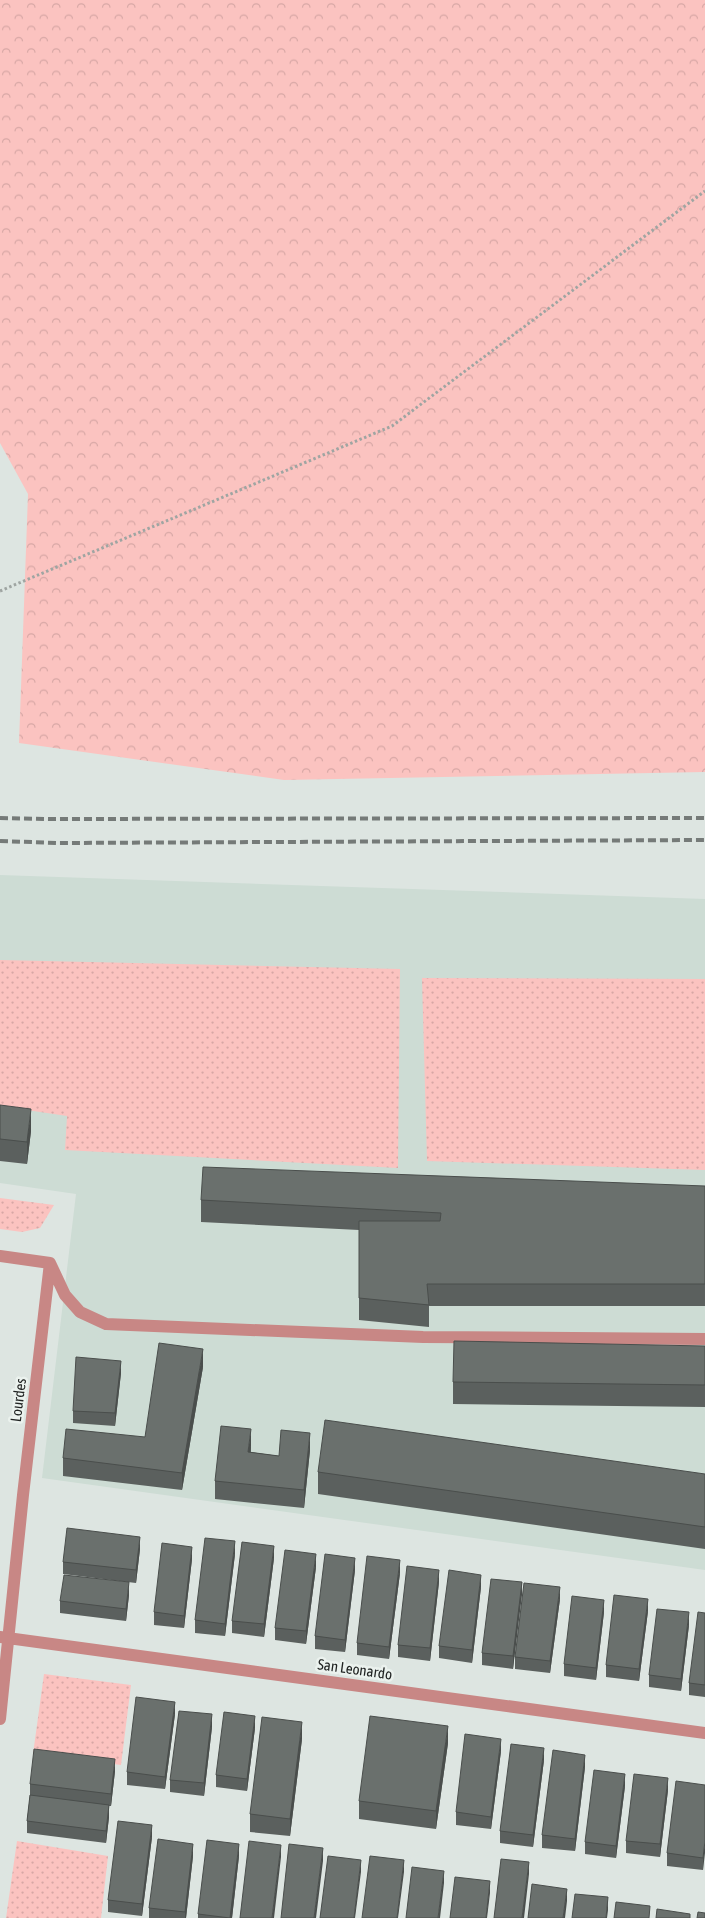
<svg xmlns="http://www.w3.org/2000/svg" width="705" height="1918" font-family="'Asap Condensed',sans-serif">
<defs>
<pattern id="green-dots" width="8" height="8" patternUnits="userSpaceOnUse" patternTransform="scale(1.25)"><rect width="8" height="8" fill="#fbc3c0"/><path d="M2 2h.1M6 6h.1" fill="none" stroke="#d7a7a5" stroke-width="1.8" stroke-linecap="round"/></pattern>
<pattern id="forest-crowns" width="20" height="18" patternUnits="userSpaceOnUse" patternTransform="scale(1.25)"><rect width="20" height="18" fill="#fbc3c0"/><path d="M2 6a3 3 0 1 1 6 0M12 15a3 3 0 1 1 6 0" fill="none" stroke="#d7a7a5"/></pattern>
</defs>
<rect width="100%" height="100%" fill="#dde5e1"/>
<path fill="#cddcd4" d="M 0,875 L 705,899 L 705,1570 L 42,1478 L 76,1194 L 0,1183 Z"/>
<path fill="url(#green-dots)" d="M 0,960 L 400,969 L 398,1168 L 65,1150 L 67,1116 L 0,1106 Z
M 422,978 L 705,979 L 705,1170 L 427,1161 Z
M 0,1198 L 54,1205 L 40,1228 L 22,1232 L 0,1229 Z
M 44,1674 L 131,1685 L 121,1765 L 33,1754 Z
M 17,1841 L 108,1856 L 101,1918 L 6,1918 Z"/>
<path fill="url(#forest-crowns)" d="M 0,0 L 705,0 L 705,772 L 284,780 L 19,743 L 28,494 L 0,443 Z"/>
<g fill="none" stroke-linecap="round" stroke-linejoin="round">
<path stroke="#9fa5a2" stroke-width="3" stroke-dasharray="2.5 2.5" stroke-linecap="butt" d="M 0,591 L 392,426 L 705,191"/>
<path stroke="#c88785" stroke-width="12" d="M 0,1256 L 50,1263
M 50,1263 L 65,1295 L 80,1312 L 106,1324 L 423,1337 L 705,1339
M 0,1637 L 705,1733
M 0,1719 L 23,1495 L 50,1263"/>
<path stroke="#757a78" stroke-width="4" stroke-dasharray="8 4" stroke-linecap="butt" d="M 0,818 L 50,819 L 705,818
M 0,841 L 58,843 L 705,840"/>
</g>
<path fill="#5b605e" d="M 0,1105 L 31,1131 L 27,1164 L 0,1161 Z
M 705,1186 L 705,1306 L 429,1306 L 429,1327 L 359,1320 L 359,1230 L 201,1222 L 201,1200 Z
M 705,1346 L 705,1407 L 453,1404 L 453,1382 Z
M 203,1367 L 182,1490 L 63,1476 L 63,1458 L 145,1437 Z
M 121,1373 L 115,1426 L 73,1423 L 73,1411 Z
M 251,1446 L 251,1452 L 279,1456 L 310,1450 L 304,1508 L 215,1499 L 215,1481 Z
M 318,1472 L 705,1474 L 705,1549 L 318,1494 Z
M 140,1549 L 136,1583 L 63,1574 L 63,1562 Z
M 235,1554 L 225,1636 L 195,1633 L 195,1620 Z
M 274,1558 L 264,1637 L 232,1633 L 232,1621 Z
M 192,1559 L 184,1628 L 154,1625 L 154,1612 Z
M 316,1567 L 306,1644 L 275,1640 L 275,1628 Z
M 355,1570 L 345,1652 L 315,1649 L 315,1636 Z
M 400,1573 L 389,1659 L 357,1655 L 357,1643 Z
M 439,1582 L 430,1661 L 398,1657 L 398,1645 Z
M 522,1582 L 513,1669 L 482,1665 L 482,1653 Z
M 481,1587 L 472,1663 L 439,1658 L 439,1646 Z
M 129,1595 L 126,1621 L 60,1613 L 60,1601 Z
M 560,1599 L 550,1673 L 515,1669 L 515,1657 Z
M 648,1611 L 639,1681 L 606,1677 L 606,1665 Z
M 604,1612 L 596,1680 L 564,1676 L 564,1664 Z
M 705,1613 L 705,1697 L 689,1695 L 689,1683 Z
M 689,1625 L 681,1691 L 649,1687 L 649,1675 Z
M 175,1714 L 165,1789 L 127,1785 L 127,1772 Z
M 212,1727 L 204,1796 L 170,1792 L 170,1780 Z
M 255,1728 L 247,1791 L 216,1787 L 216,1775 Z
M 302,1739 L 290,1836 L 250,1832 L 250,1814 Z
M 448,1743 L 436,1829 L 359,1819 L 359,1801 Z
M 501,1751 L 491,1829 L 456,1825 L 456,1812 Z
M 544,1760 L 533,1847 L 500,1843 L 500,1831 Z
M 585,1767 L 575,1851 L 542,1848 L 542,1835 Z
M 115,1771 L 111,1806 L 109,1806 L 109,1817 L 106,1843 L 27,1833 L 27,1821 L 30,1795 L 30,1784 Z
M 705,1785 L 703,1870 L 667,1866 L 667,1853 Z
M 625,1786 L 616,1858 L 585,1854 L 585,1842 Z
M 668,1790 L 660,1857 L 626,1853 L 626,1841 Z
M 152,1837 L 142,1916 L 108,1912 L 108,1900 Z
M 193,1856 L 186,1918 L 149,1918 L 149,1908 Z
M 239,1856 L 232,1918 L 198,1918 L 198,1914 Z"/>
<path fill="#4a4e4c" d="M 31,1109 L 31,1131 L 27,1164 L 27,1142 Z
M 203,1349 L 203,1367 L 182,1490 L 182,1473 Z
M 121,1361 L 121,1373 L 115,1426 L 115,1413 Z
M 251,1429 L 251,1446 L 248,1470 L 248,1452 Z
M 310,1433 L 310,1450 L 304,1508 L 304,1490 Z
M 140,1537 L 140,1549 L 136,1583 L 136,1570 Z
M 235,1541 L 235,1554 L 225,1636 L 225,1624 Z
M 274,1546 L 274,1558 L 264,1637 L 264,1624 Z
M 192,1547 L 192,1559 L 184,1628 L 184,1616 Z
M 316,1554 L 316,1567 L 306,1644 L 306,1631 Z
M 355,1558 L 355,1570 L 345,1652 L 345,1640 Z
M 400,1560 L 400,1573 L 389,1659 L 389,1647 Z
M 439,1570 L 439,1582 L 430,1661 L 430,1648 Z
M 481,1575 L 481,1587 L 472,1663 L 472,1650 Z
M 129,1582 L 129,1595 L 126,1621 L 126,1609 Z
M 522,1582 L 522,1595 L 513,1669 L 513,1656 Z
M 560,1587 L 560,1599 L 550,1673 L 550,1661 Z
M 648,1599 L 648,1611 L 639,1681 L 639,1669 Z
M 604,1600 L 604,1612 L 596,1680 L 596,1668 Z
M 689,1612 L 689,1625 L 681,1691 L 681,1679 Z
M 175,1702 L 175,1714 L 165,1789 L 165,1777 Z
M 212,1714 L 212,1727 L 204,1796 L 204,1783 Z
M 255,1716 L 255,1728 L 247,1791 L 247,1779 Z
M 302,1722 L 302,1739 L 290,1836 L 290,1819 Z
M 448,1726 L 448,1743 L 436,1829 L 436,1811 Z
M 501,1739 L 501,1751 L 491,1829 L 491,1817 Z
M 544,1748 L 544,1760 L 533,1847 L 533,1835 Z
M 585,1755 L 585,1767 L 575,1851 L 575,1839 Z
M 115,1759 L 115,1771 L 111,1806 L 111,1794 Z
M 625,1774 L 625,1786 L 616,1858 L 616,1846 Z
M 668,1778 L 668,1790 L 660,1857 L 660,1844 Z
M 109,1805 L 109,1817 L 106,1843 L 106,1831 Z
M 152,1825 L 152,1837 L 142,1916 L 142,1904 Z
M 705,1841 L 705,1853 L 703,1870 L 703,1858 Z
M 193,1844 L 193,1856 L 186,1918 L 185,1918 L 185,1912 Z
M 239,1844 L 239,1856 L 232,1918 L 230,1918 Z
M 281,1845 L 281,1857 L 274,1918 L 272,1918 Z
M 323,1848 L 323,1861 L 316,1918 L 314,1918 Z
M 361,1860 L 361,1872 L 355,1918 L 354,1918 Z
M 404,1860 L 404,1872 L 398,1918 L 397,1918 Z
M 529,1862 L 529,1874 L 524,1918 L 522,1918 Z
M 444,1871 L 444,1883 L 440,1918 L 438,1918 Z
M 490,1881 L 490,1893 L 487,1918 L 486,1918 Z
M 567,1889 L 567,1901 L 565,1918 L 563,1918 Z
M 608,1897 L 608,1910 L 607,1918 L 606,1918 Z"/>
<path fill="#6a706d" stroke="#4a4e4c" d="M 0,1105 L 31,1109 L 27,1142 L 0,1139 Z
M 203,1167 L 705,1186 L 705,1284 L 427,1284 L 429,1305 L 359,1298 L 359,1221 L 440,1221 L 441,1213 L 201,1200 Z
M 454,1341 L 705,1346 L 705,1385 L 453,1382 Z
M 159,1343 L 203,1349 L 182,1473 L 63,1458 L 66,1429 L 145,1437 Z
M 76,1357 L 121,1361 L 115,1413 L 73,1411 Z
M 325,1420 L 705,1474 L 705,1527 L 318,1472 Z
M 221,1426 L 251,1429 L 248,1452 L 279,1456 L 281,1430 L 310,1433 L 304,1490 L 215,1481 Z
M 67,1528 L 140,1537 L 136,1570 L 63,1562 Z
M 205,1538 L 235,1541 L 225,1624 L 195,1620 Z
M 242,1542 L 274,1546 L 264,1624 L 232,1621 Z
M 162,1543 L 192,1547 L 184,1616 L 154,1612 Z
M 285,1550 L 316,1554 L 306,1631 L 275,1628 Z
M 325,1554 L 355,1558 L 345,1640 L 315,1636 Z
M 367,1556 L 400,1560 L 389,1647 L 357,1643 Z
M 407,1566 L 439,1570 L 430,1648 L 398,1645 Z
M 449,1570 L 481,1575 L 472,1650 L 439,1646 Z
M 64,1575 L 129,1582 L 126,1609 L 60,1601 Z
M 491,1579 L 522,1582 L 513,1656 L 482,1653 Z
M 524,1583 L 560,1587 L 550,1661 L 515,1657 Z
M 614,1595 L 648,1599 L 639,1669 L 606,1665 Z
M 572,1596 L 604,1600 L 596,1668 L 564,1664 Z
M 657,1609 L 689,1612 L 681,1679 L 649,1675 Z
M 698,1612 L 705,1613 L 705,1685 L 689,1683 Z
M 136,1697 L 175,1702 L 165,1777 L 127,1772 Z
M 179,1711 L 212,1714 L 204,1783 L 170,1780 Z
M 224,1712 L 255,1716 L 247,1779 L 216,1775 Z
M 370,1716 L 448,1726 L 436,1811 L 359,1801 Z
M 262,1717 L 302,1722 L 290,1819 L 250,1814 Z
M 465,1734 L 501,1739 L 491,1817 L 456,1812 Z
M 511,1744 L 544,1748 L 533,1835 L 500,1831 Z
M 34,1749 L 115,1759 L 111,1794 L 30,1784 Z
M 553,1750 L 585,1755 L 575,1839 L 542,1835 Z
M 594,1770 L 625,1774 L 616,1846 L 585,1842 Z
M 634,1774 L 668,1778 L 660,1844 L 626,1841 Z
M 676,1781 L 705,1785 L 705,1841 L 703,1858 L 667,1853 Z
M 30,1795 L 109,1805 L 106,1831 L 27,1821 Z
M 118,1821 L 152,1825 L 142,1904 L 108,1900 Z
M 158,1839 L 193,1844 L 185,1912 L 149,1908 Z
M 207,1840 L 239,1844 L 230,1918 L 198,1914 Z
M 249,1841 L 281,1845 L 272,1918 L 240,1918 Z
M 289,1844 L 323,1848 L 314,1918 L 281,1918 Z
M 328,1856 L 361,1860 L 354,1918 L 320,1918 Z
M 370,1856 L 404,1860 L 397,1918 L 362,1918 Z
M 501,1859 L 529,1862 L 522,1918 L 494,1918 Z
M 412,1867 L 444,1871 L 438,1918 L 406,1918 Z
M 455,1877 L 490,1881 L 486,1918 L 450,1918 Z
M 532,1884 L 567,1889 L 563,1918 L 528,1918 Z
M 575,1894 L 608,1897 L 606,1918 L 572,1918 Z
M 616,1902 L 650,1906 L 649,1918 L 614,1918 Z
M 657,1909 L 690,1914 L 690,1918 L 656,1918 Z
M 698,1912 L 705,1913 L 705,1918 L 697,1918 Z"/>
<g text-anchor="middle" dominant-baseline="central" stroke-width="5" stroke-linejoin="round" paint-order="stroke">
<g font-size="15" fill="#212423" stroke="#ebf2ee">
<text transform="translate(18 1400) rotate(-83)">Lourdes</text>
<text transform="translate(355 1669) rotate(8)">San Leonardo</text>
</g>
</g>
</svg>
